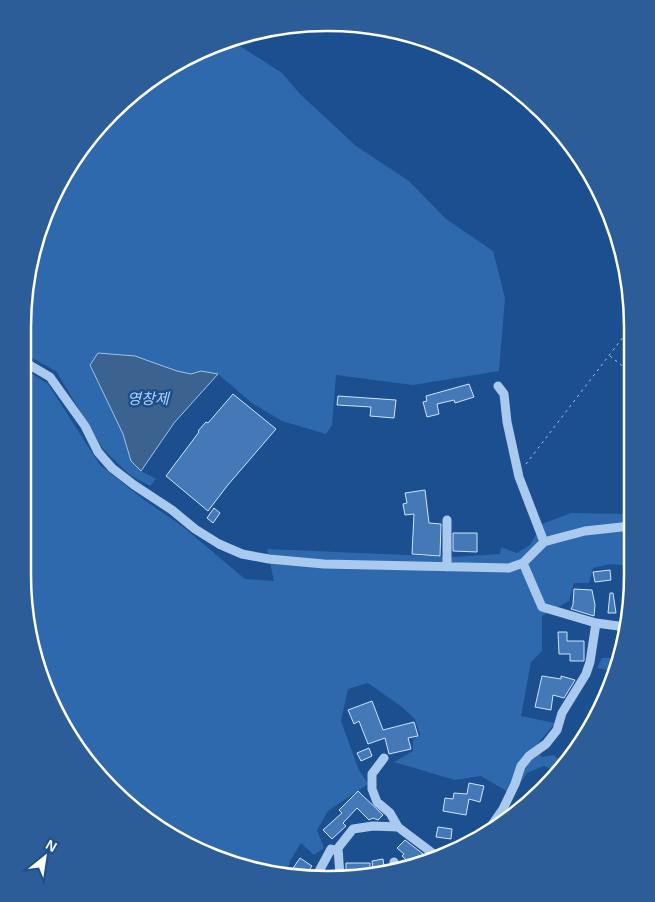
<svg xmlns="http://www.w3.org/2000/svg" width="655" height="902" font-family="Arial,'Noto Sans KR',sans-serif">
<rect width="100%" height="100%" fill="#1b4f8f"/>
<path fill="#2e69ad" d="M 232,41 L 282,73 L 300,94 L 356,146 L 409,181 L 446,219 L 493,251 L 505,298 L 499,371 L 413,385 L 336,375 L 332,425 L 326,434 L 282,421 L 252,403 L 218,374 L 201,371 L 191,374 L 177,371 L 135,356 L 98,353 L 90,366 L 123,434 L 131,461 L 141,471 L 156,479 L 150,486 L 130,475 L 103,449 L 56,371 L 23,353 L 23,327 L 33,249 L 74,158 L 142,86 Z
M 23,368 L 48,384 L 100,465 L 143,499 L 182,526 L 245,579 L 274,581 L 267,549 L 453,557 L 500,554 L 501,547 L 517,553 L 530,545 L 542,524 L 571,513 L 631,514 L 632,566 L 610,564 L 593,568 L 589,583 L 574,583 L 569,601 L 542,616 L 542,651 L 531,662 L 521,716 L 555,723 L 535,747 L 542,757 L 554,755 L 561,762 L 552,772 L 552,769 L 544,766 L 527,773 L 513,795 L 481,776 L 455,780 L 394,762 L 413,751 L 413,740 L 420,735 L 415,719 L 402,707 L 368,683 L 348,689 L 341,721 L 358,768 L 368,784 L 328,811 L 317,830 L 324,848 L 314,855 L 301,843 L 290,861 L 287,874 L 268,874 L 193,848 L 127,804 L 74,744 L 33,654 L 23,574 Z
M 602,658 L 620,658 L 615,671 L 597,668 Z"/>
<path fill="#3c6290" stroke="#9cc4f0" d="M 98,353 L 135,356 L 177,371 L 191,374 L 201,371 L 218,374 L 174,423 L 141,471 L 131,461 L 123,434 L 90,365 Z"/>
<path fill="#4478b7" stroke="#cfe3fa" d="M 469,384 L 474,397 L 455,403 L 454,400 L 437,404 L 439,414 L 427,417 L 423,402 L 427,401 L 426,396 Z
M 233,394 L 276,429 L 227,486 L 208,511 L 166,476 L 199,432 L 198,431 L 206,422 L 208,423 Z
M 338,396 L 396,400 L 394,418 L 370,416 L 371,407 L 337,405 Z
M 425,490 L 429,523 L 441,524 L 440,556 L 412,554 L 414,514 L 405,515 L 403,504 L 407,503 L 405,493 Z
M 214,508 L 220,513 L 213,523 L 207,518 Z
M 453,533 L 477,533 L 477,552 L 453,551 Z
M 610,570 L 611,580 L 595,582 L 593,572 Z
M 624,583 L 632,583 L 632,595 L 628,620 L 623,620 Z
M 574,589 L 592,590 L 595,605 L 594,616 L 571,609 L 573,605 Z
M 610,593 L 613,593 L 616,613 L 608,613 Z
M 558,632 L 567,632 L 567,641 L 584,641 L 584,661 L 570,661 L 570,654 L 559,654 Z
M 616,641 L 624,642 L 622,654 L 614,653 Z
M 542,676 L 561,679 L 561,676 L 575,680 L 564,698 L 553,695 L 551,710 L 535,707 Z
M 372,701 L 383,730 L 414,722 L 418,736 L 408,738 L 411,749 L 389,754 L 385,738 L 368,744 L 359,721 L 354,724 L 348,710 Z
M 369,748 L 372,756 L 361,761 L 357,753 Z
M 469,783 L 484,786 L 480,802 L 469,799 L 466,815 L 443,811 L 445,798 L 453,799 L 454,793 L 467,794 Z
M 358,791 L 383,815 L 378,820 L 373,818 L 369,820 L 357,808 L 343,823 L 346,826 L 332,839 L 323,830 L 342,813 L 339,810 Z
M 438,827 L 452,829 L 451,839 L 436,837 Z
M 405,840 L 427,857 L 423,862 L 412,865 L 402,856 L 404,854 L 397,848 Z
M 300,858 L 312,866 L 306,875 L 296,875 L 291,871 Z
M 383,859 L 384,867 L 373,868 L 372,861 Z
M 346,863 L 370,863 L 370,873 L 346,874 Z"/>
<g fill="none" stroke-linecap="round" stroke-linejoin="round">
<path stroke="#a9c9ee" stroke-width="1" stroke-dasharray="2.5 4" stroke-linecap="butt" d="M 510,89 L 560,133
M 610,356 L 630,372
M 526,464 L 630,328"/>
<path stroke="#a9c9ee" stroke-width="9" d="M 23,361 L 50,377 L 85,426 L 98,452 L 112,468 L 134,485 L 172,510 L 195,529 L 219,544 L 242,554 L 269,559 L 324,564 L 509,568 L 523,563 L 544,542 L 551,540 L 585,531 L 631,526
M 498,386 L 504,394 L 507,422 L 519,477 L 544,542
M 523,563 L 542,607 L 596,623
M 447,567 L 447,520
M 384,758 L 372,774 L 372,789 L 377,802 L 390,813 L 398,827
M 487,832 L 503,809 L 515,784 L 521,766 L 529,756 L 546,744 L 557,730 L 562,713 L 586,674 L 590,662 L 596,623 L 626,627
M 394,862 L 396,869
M 317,875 L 331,849 L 338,851
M 340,876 L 338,848 L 353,829 L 373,826 L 398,827 L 439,858"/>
</g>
<g text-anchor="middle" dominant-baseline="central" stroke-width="5" stroke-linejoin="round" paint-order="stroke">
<g font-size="15" font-style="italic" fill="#b5d3f5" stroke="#1b4f8f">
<text x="148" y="398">영창제</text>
</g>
</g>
<path d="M0 0H655V902H0ZM327 31H328A296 296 0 0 1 624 327V575A296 296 0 0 1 328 871H327A296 296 0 0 1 31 575V327A296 296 0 0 1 327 31Z" fill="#2d5d98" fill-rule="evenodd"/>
<path fill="none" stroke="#fff" stroke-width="2.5" d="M327 31H328A296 296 0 0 1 624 327V575A296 296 0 0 1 328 871H327A296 296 0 0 1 31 575V327A296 296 0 0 1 327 31Z"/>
<g transform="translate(45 857) rotate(30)" stroke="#1b4f8f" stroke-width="4" paint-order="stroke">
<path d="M0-4L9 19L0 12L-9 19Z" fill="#ffffff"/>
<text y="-8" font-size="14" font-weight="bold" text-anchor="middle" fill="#ffffff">N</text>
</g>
</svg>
